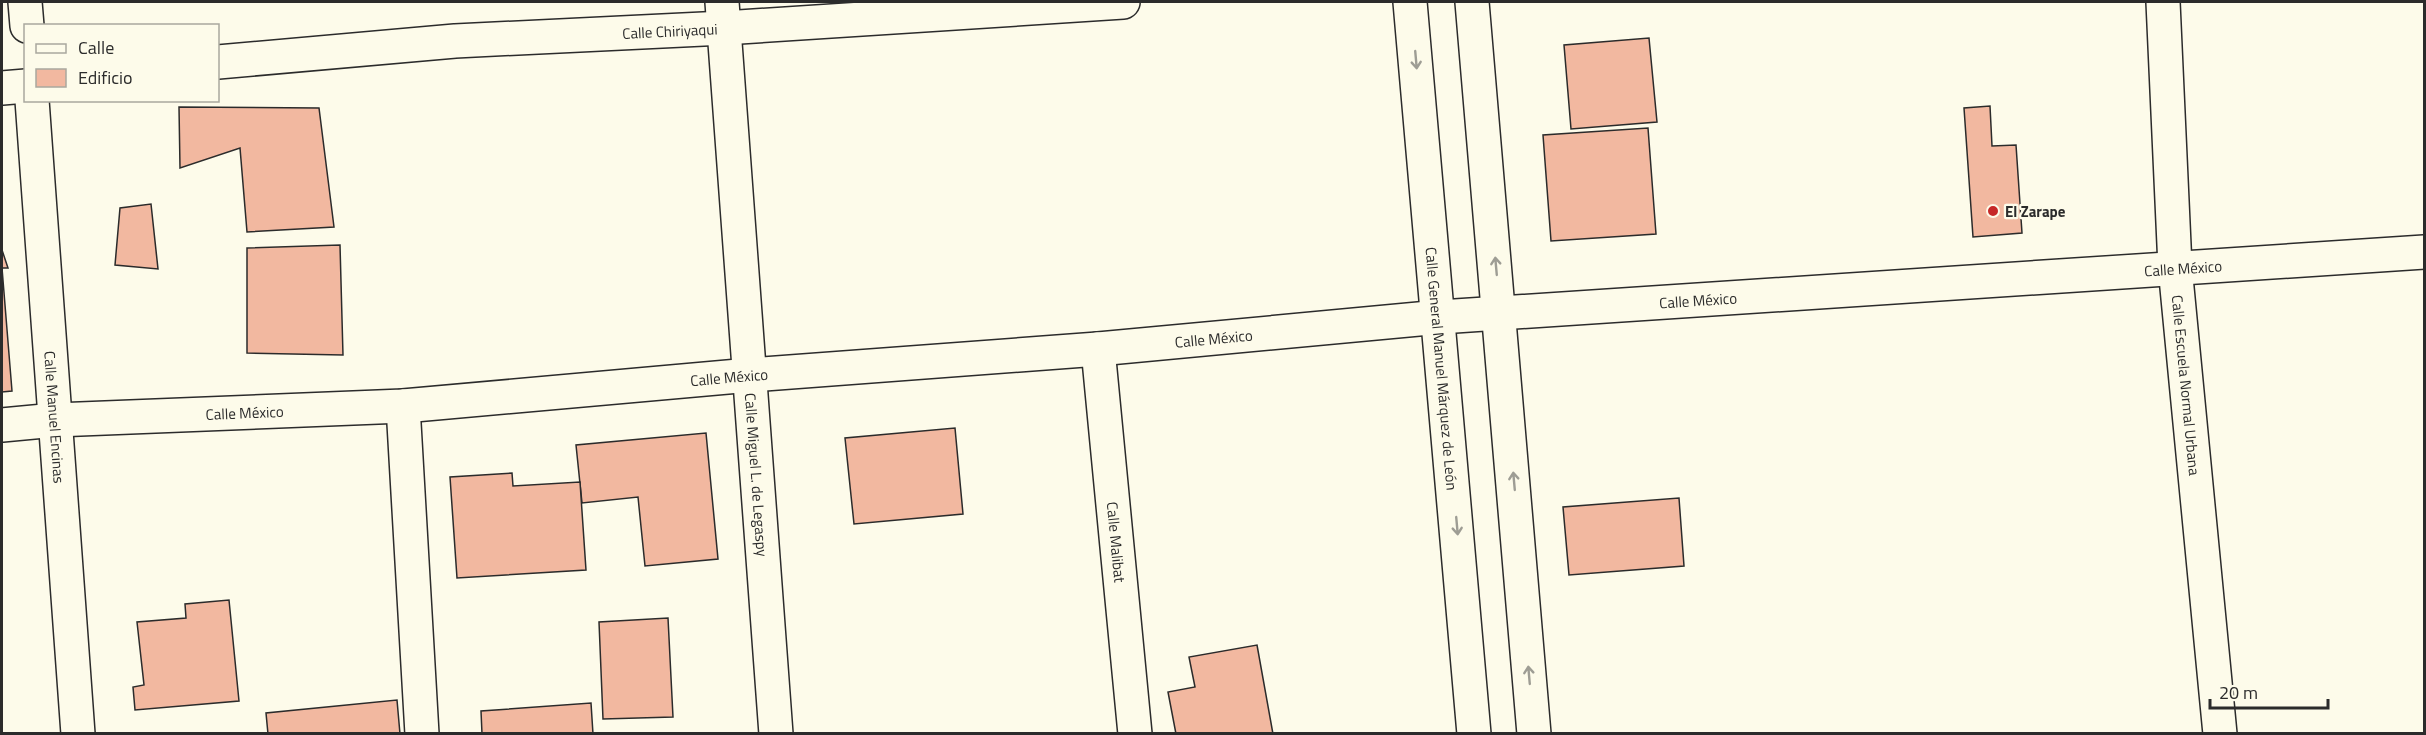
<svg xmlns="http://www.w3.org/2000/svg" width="2426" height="735" font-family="'Titillium Web',sans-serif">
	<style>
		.building { fill: #f2b8a0; stroke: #2b2b2b; stroke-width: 1.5 }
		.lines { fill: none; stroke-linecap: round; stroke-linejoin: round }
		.minor-casing { stroke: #2b2b2b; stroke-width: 36 }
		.tertiary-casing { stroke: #2b2b2b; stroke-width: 36 }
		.minor { stroke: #fdfbea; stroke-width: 33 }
		.tertiary { stroke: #fdfbea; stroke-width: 33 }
		.oneway { stroke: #9e9d94 }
		.poi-dot { fill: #c62828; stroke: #fdfbea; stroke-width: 2 }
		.labels { text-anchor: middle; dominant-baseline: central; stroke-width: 4.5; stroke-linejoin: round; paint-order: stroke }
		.street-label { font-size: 15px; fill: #2b2b2b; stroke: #fdfbea }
		.poi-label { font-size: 15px; font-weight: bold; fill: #2b2b2b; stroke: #fdfbea; text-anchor: start }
	</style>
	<rect width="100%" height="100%" fill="#fdfbea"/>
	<g class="building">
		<polygon points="1649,38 1657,122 1571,129 1564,45"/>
		<polygon points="1990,106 1992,146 2016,145 2022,233 1973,237 1964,108"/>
		<polygon points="179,107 319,108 334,227 247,232 240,148 180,168"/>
		<polygon points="1648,128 1656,234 1551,241 1543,135"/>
		<polygon points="151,204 158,269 115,265 120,208"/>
		<polygon points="340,245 343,355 247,353 247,248"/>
		<polygon points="2,250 8,268 2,268"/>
		<polygon points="2,268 12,391 2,392"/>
		<polygon points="955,428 963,514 854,524 845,438"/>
		<polygon points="706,433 718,559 645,566 638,497 582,503 576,445"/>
		<polygon points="512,473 513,486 580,482 586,570 457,578 450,477"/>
		<polygon points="1679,498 1684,566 1569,575 1563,507"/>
		<polygon points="229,600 239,701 135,710 133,687 144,685 137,622 186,618 185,604"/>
		<polygon points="668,618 673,717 603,719 599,622"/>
		<polygon points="1257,645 1273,734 1176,734 1168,692 1195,687 1189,657"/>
		<polygon points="397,700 400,734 268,734 266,713"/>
		<polygon points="591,703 593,734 482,734 481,711"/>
	</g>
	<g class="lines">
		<g class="minor-casing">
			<g id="minor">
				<polyline points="25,2 27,26"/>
				<path id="s1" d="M722,2L776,734"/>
				<path id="s2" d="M2163,2L2175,267L2220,734"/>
				<path id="s3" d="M218,62L455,41L724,28L1123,2"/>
				<polyline points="2,88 26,86"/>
				<path id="s4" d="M32,100L78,734"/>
				<path id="s5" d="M1098,349L1135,734"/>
				<polyline points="403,406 422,734"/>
				<path id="s6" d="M2,425L55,420L403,406L750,375L1098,349L1440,317L2424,252"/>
			</g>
		</g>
		<g class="tertiary-casing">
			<g id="tertiary">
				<path id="s7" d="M1410,2L1474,734"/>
				<polyline points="1472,2 1534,734"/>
			</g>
		</g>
		<use href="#minor" class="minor"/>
		<use href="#tertiary" class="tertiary"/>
	</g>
	<defs><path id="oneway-shaft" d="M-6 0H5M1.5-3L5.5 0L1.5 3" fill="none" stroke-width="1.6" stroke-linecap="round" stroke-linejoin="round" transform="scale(1.5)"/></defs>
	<g class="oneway">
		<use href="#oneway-shaft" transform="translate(1416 60) rotate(85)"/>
		<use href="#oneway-shaft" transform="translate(1496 266) rotate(-95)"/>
		<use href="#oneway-shaft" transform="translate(1514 481) rotate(-95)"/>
		<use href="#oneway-shaft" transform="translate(1457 526) rotate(85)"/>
		<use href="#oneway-shaft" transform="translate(1529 675) rotate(-95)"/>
	</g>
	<circle class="poi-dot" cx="1993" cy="211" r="6"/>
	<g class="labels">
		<g class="street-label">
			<text stroke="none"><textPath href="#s3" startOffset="453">Calle Chiriyaqui</textPath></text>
			<text stroke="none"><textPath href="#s6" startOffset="2187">Calle México</textPath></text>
			<text stroke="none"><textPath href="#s6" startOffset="1701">Calle México</textPath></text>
			<text stroke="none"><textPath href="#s6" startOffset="1215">Calle México</textPath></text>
			<text stroke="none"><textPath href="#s7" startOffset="368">Calle General Manuel Márquez de León</textPath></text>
			<text stroke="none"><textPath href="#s6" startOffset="729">Calle México</textPath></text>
			<text stroke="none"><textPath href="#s2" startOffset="384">Calle Escuela Normal Urbana</textPath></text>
			<text stroke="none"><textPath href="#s6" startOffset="243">Calle México</textPath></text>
			<text stroke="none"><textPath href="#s4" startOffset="318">Calle Manuel Encinas</textPath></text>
			<text stroke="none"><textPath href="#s1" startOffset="474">Calle Miguel L. de Legaspy</textPath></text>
			<text stroke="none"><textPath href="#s5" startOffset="194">Calle Malibat</textPath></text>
		</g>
		<g class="poi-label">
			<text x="2005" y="211">El Zarape</text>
		</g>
	</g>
	<rect width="2426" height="735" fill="none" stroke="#2b2b2b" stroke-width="6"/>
	<rect x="24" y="24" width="195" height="78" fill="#fdfbea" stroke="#a9a89e" stroke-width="1.5"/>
	<rect x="36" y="44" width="30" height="9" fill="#fdfbea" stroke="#a9a89e" stroke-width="1.5"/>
	<text x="78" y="54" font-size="18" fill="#2b2b2b">Calle</text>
	<rect x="36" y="69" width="30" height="18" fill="#f2b8a0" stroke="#a9a89e" stroke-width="1.5"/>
	<text x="78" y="84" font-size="18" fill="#2b2b2b">Edificio</text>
	<path d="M2210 699v9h118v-9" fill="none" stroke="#2b2b2b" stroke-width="3"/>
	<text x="2219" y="699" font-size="18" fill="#2b2b2b" stroke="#fdfbea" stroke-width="4.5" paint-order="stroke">20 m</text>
</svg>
